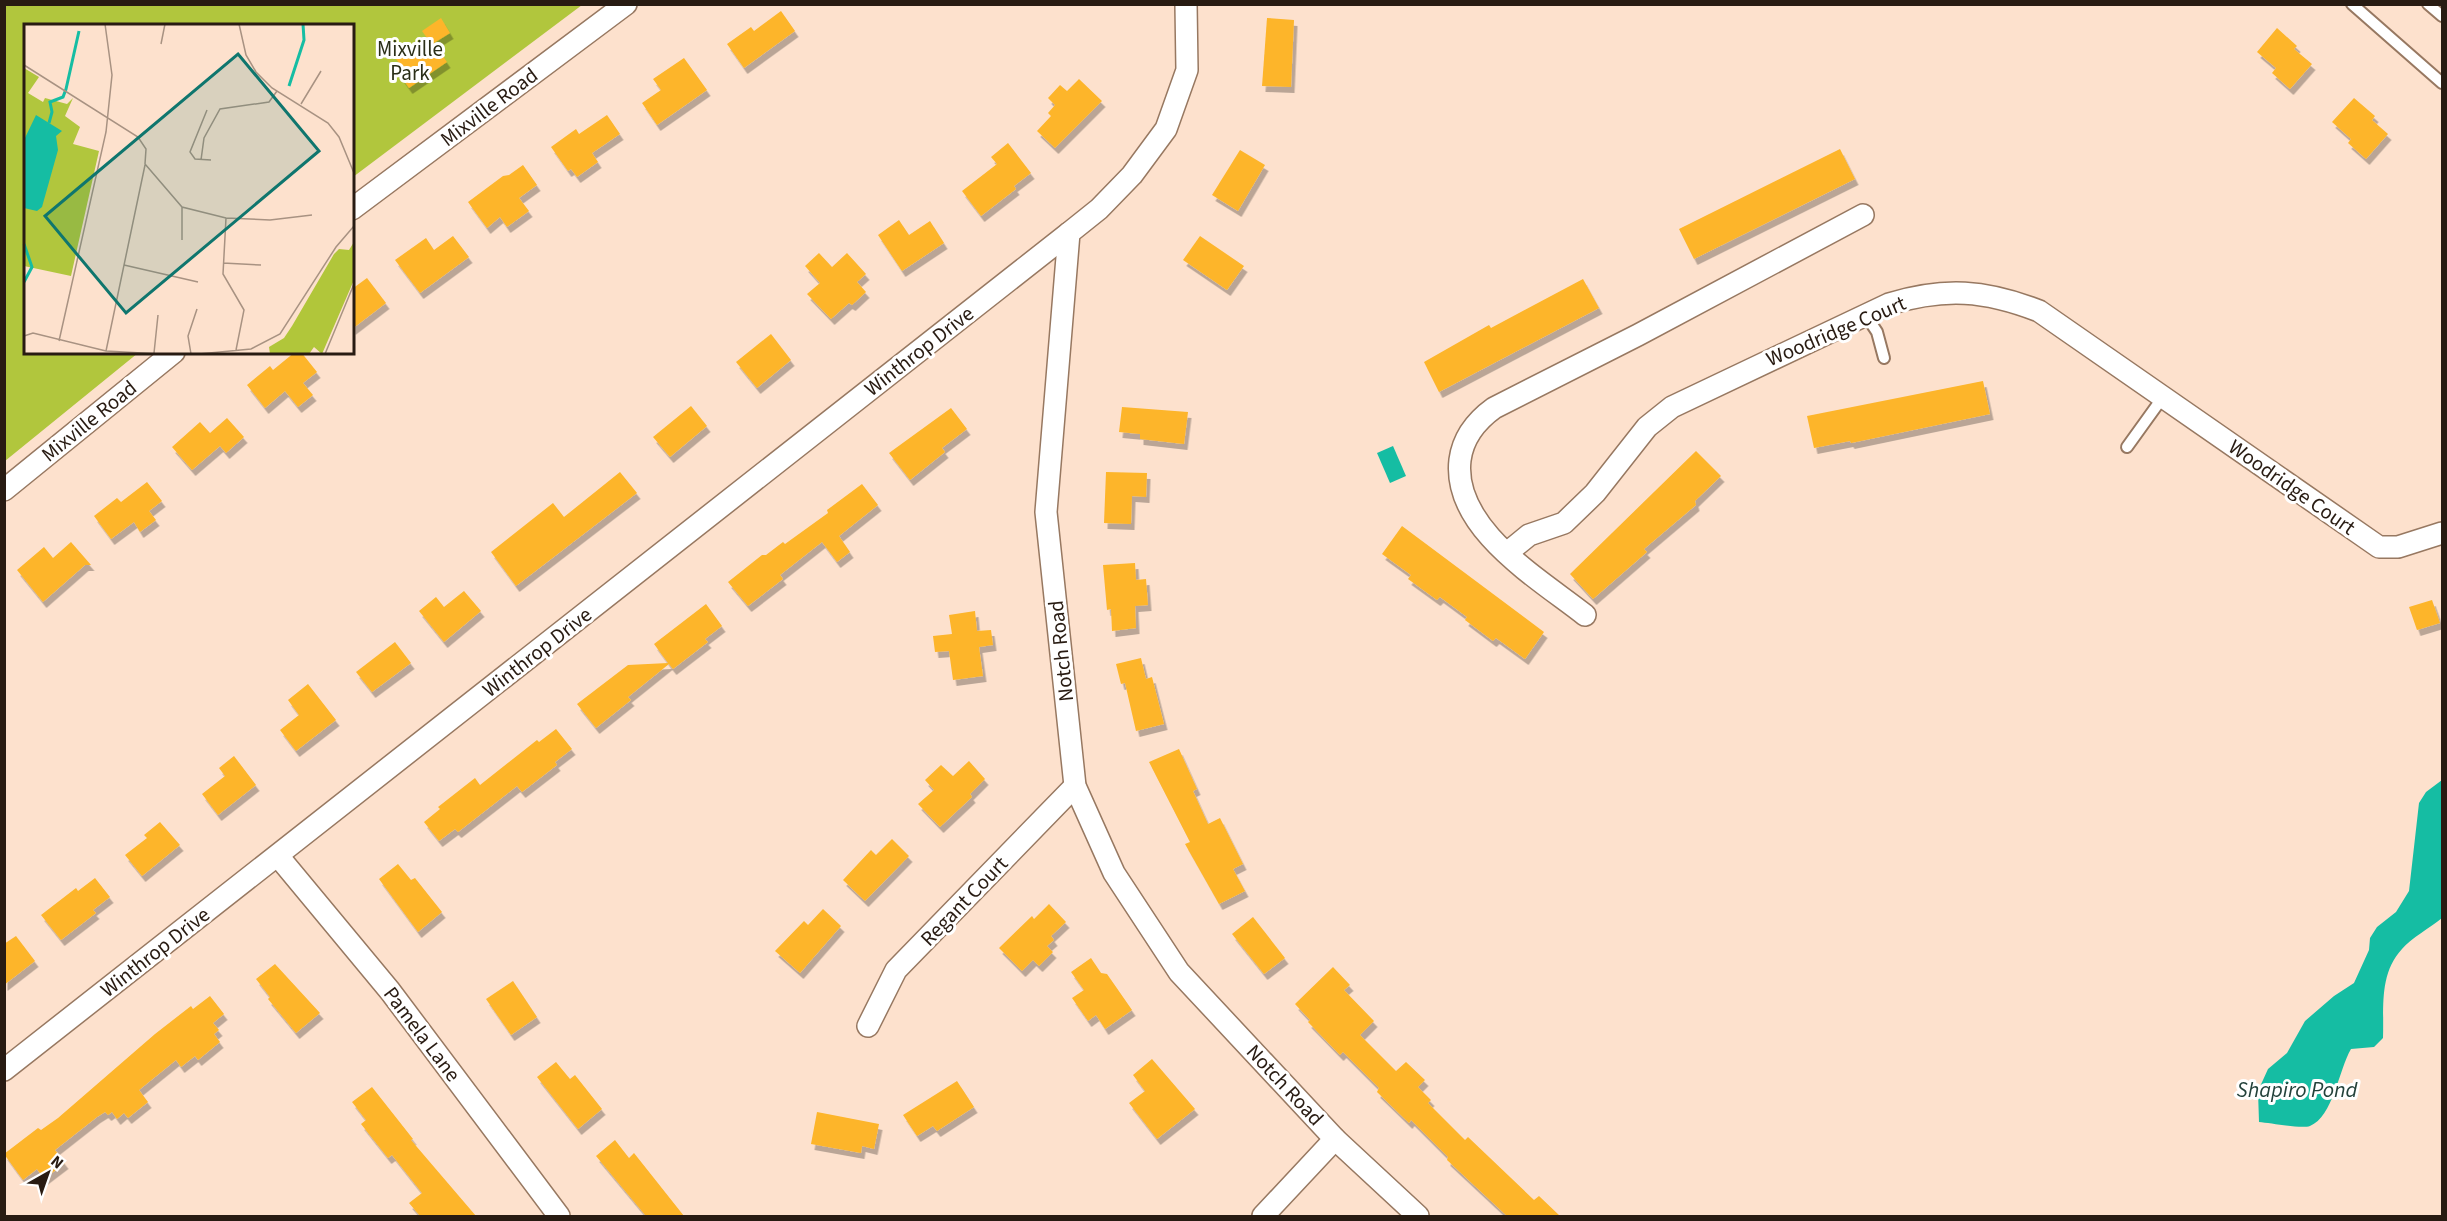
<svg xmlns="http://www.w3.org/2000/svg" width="2447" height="1221" font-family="'Source Sans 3',sans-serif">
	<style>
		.green { fill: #b1c63d }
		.water { fill: #15bda3 }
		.building { fill: #fdb52a; filter: url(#shadow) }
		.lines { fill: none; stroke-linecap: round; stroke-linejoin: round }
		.service-casing { stroke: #977861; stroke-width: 14 }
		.minor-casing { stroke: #977861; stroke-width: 24 }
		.service { stroke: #fff; stroke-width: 10 }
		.minor { stroke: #fff; stroke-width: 21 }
		.labels { text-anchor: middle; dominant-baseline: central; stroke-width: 6; stroke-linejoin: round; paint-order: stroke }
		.park-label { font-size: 21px; fill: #2a2e18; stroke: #fff }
		.street-label { font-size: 21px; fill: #281b12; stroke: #fff }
		.water-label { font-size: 22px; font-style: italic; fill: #24423b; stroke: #fff }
		.inset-river { fill: none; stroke: #15bda3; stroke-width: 3 }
		.inset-road { fill: none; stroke: #a89282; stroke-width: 1.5 }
		.view { fill: #0f766e; fill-opacity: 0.15; stroke: #0f766e; stroke-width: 3 }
		.inset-edge { fill: none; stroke: #281b12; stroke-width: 3 }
	</style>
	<defs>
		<filter id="shadow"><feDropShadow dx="3.5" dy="6" stdDeviation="0" flood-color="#0004"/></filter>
	</defs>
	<rect width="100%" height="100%" fill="#fde1cd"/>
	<polygon class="green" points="5,5 582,5 353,177 352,26 26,26 26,352 138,353 5,461"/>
	<g class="water">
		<polygon points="1393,446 1406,476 1390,483 1377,453"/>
		<path d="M2442,780V918C2430,928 2411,938 2402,949C2379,974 2384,1007 2383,1038L2374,1047L2351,1049C2339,1069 2333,1117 2310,1126C2301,1129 2271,1123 2259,1122L2258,1091L2268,1069L2287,1053L2305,1021L2334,996L2354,983L2369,950L2370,938L2377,927L2396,912L2409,891L2419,803L2426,792Z"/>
	</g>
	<g class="building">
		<polygon points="781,11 795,31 744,68 727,44 751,27 754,31"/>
		<polygon points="441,18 450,33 434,43 447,62 409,88 394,67 400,64 396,59 427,38 422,31"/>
		<polygon points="1267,18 1294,20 1291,87 1262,86"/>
		<polygon points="2277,28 2297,46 2294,49 2312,64 2290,89 2272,73 2276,68 2257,52"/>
		<polygon points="684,58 707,90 657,125 642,103 661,90 653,79"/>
		<polygon points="1079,79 1102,101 1055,148 1037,131 1051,116 1048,113 1055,105 1048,98 1060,85 1067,91"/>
		<polygon points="2354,98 2375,116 2372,120 2388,134 2366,159 2348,143 2351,139 2332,122"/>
		<polygon points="607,115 620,134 592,153 598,162 577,177 571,169 568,171 551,147 576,129 579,134"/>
		<polygon points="1008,143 1031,173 1014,186 1016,189 981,216 962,191 997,164 991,157"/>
		<polygon points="1840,149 1855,179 1694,259 1679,229"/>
		<polygon points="1240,150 1265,165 1238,211 1212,195"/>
		<polygon points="523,165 537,185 519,198 529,211 507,227 500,217 487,228 468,202 503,176 509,175"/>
		<polygon points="899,220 909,235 930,221 944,243 902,271 878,235"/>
		<polygon points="453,236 469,257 420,293 395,260 426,238 434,250"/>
		<polygon points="1200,236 1244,266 1227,290 1183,260"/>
		<polygon points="819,253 832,267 847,253 866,274 857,282 866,292 852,305 849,303 831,319 807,294 820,283 805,266"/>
		<polygon points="367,278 386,303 352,329 352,289"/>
		<polygon points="1583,279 1599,308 1439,392 1424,362 1489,325 1491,328"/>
		<polygon points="771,334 791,360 757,388 736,362"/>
		<polygon points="295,352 301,352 317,372 303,383 313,395 298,407 285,391 265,408 247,385 270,366 273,370"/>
		<polygon points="1983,381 1990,414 1851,443 1850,441 1814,448 1807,416"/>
		<polygon points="691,406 707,426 670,457 653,437"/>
		<polygon points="1122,407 1188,412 1184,444 1140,439 1140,434 1119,432"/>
		<polygon points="951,408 967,429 942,448 945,452 910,480 889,453"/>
		<polygon points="227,418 244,437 226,453 220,446 192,470 172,447 200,422 210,433"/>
		<polygon points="1696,451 1721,476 1695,501 1696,505 1644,549 1647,552 1593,599 1570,574"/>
		<polygon points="620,472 637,493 516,586 491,552 553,503 564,517"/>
		<polygon points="1106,472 1147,473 1146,497 1132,496 1131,524 1104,523"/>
		<polygon points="147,482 162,501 149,511 156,520 140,532 134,522 111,539 94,516 117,498 121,502"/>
		<polygon points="862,484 878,505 839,536 850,552 837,562 822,542 780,575 783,579 748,606 728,582 762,555 766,555 783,542 785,544 828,513 827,510"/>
		<polygon points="1402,526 1544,632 1525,659 1496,638 1493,641 1465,620 1467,617 1440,597 1437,600 1408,579 1411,575 1382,554"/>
		<polygon points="71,542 91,565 85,565 43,602 17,570 44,547 53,558"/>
		<polygon points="1135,563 1136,580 1146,579 1148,605 1135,606 1136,628 1112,631 1111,609 1107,610 1103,565"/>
		<polygon points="464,591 481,611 444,642 419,611 436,597 444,607"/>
		<polygon points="2432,600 2440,623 2417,630 2409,607"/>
		<polygon points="706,604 722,626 705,639 708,642 673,669 669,664 628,697 631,700 596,728 577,704 628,665 668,663 654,644"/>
		<polygon points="975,611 977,631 991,630 993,645 979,647 983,676 953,680 949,651 935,652 933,636 952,634 949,615"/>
		<polygon points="395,642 411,663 372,692 356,672"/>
		<polygon points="1141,658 1146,679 1152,677 1164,724 1136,731 1125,683 1121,684 1116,664"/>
		<polygon points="308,684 336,720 296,751 280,730 299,715 288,700"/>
		<polygon points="556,729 572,749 555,762 557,765 522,792 517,786 458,832 455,829 439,841 424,822 440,809 438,807 475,778 480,785 537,740 539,742"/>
		<polygon points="1179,749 1197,789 1193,791 1208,824 1220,818 1243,864 1233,869 1245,891 1219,904 1185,844 1190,842 1149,762"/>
		<polygon points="234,756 256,785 218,815 202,794 225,776 219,768"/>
		<polygon points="969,761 985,779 970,794 972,797 940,827 918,804 934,790 925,780 941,765 953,776"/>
		<polygon points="160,822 180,845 142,876 125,855 147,838 144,835"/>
		<polygon points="892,839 909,856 865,901 843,880 871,850 876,855"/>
		<polygon points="398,864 411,880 415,878 442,912 418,932 379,879"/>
		<polygon points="95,878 110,897 93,910 96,913 61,940 41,915 76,888 78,891"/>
		<polygon points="1049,904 1066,922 1051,936 1054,940 1047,946 1053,952 1039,966 1033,960 1022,971 999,948 1032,916 1034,919"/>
		<polygon points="823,909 841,926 800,973 775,951 804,921 808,925"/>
		<polygon points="1253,917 1285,958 1264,974 1232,934"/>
		<polygon points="16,936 35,961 4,985 4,944"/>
		<polygon points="1091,958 1101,973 1107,974 1132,1010 1105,1029 1096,1015 1088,1021 1072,998 1084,990 1071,972"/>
		<polygon points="275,964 320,1013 296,1033 268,999 270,997 256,979"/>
		<polygon points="1333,967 1350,985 1344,990 1374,1021 1360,1035 1396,1071 1406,1062 1425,1080 1418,1087 1431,1100 1428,1103 1465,1140 1468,1137 1534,1200 1539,1196 1560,1216 1507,1216 1447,1160 1448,1157 1411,1120 1409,1123 1377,1092 1379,1088 1343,1052 1340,1055 1308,1022 1310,1020 1295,1004"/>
		<polygon points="513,981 537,1017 511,1035 486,999"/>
		<polygon points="210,996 224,1014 213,1023 219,1030 214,1034 220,1042 198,1060 195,1056 181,1067 176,1060 139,1090 148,1102 128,1118 124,1113 117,1119 112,1112 108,1115 105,1112 97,1117 55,1150 65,1163 44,1179 37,1169 23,1180 4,1154 38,1128 41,1130 58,1118 155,1034 191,1006 193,1009"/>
		<polygon points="1152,1059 1195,1109 1157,1139 1129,1103 1145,1091 1133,1075"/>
		<polygon points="556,1062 570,1079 575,1075 602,1109 578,1129 537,1077"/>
		<polygon points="957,1081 974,1107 937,1131 933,1126 917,1136 903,1115"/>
		<polygon points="372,1087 413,1139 411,1140 476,1216 420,1216 409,1203 422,1193 392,1155 388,1158 361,1124 366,1120 352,1102"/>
		<polygon points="817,1112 879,1124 874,1149 862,1146 861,1153 811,1144"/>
		<polygon points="615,1140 629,1158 634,1153 684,1216 646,1216 596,1156"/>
	</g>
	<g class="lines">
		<g class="service-casing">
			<g id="service">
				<polyline points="2352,4 2442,83"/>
				<polyline points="2428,4 2442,16"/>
				<polyline points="1865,314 1877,332 1884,358"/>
				<polyline points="2127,447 2163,397"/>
			</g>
		</g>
		<g class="minor-casing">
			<g id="minor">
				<polyline points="1186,4 1187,70 1166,129 1132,175 1099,209 1069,233 1046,512 1075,786 1114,873 1179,972 1335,1139 1418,1216"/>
				<polyline points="352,209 626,4"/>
				<polyline points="4,490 174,352"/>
				<path d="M1507,553L1529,535L1564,523L1595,493L1647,427L1672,407L1889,304C1945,287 1985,290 2039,311L2379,547H2398L2442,533"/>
				<path d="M1585,615C1538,578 1452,528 1460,460C1463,437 1476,421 1494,408L1638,335L1863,215"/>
				<polyline points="278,856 390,991 559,1216"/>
				<polyline points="868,1026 896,970 1075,786"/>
				<polyline points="4,1070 1069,233"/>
				<polyline points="1263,1216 1335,1139"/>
			</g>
		</g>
		<use href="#service" class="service"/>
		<use href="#minor" class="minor"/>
	</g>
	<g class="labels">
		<g class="park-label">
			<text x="410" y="49">Mixville<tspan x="410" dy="24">Park</tspan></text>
		</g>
		<g class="street-label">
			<text transform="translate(489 107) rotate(-37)">Mixville Road</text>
			<text transform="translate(1836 331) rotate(-23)">Woodridge Court</text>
			<text transform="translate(919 351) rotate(-38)">Winthrop Drive</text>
			<text transform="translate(89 421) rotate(-39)">Mixville Road</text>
			<text transform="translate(2292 487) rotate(35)">Woodridge Court</text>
			<text transform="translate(1061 651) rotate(-96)">Notch Road</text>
			<text transform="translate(537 652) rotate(-38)">Winthrop Drive</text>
			<text transform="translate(964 901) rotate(-46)">Regant Court</text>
			<text transform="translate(155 952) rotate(-38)">Winthrop Drive</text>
			<text transform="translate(422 1034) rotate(53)">Pamela Lane</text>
			<text transform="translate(1285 1085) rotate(47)">Notch Road</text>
		</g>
		<g class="water-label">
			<text x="2297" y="1090">Shapiro Pond</text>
		</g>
	</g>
	<g transform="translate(24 24)">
		<rect width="330" height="330" fill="#fde1cd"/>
		<path d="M0,44L15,53L4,69L19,78L21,74L43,80L49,74L41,92L56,103L49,120L75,127L47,252L0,242Z" fill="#b1c63d"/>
		<path d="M330,218V256L298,330L290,323L285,330H246L245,323L260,314L268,302L310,230L315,225L325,226Z" fill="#b1c63a"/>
		<path d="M12,91L38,107L32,112L34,126L18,183L13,187L0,184V116Z" fill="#15bda3"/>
		<path class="inset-river" d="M265,62L280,16L279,0M25,99L28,88L26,78L39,73L42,65L55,7M0,220L8,243L0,258"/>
		<path class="inset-road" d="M215,0L222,31L232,48L248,64L304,99L315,113L330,149M137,20L141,0M0,41L114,113L122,125L121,140L158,183L202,194L246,196L288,191M277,80L297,47M183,86L166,128L171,135L187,136M177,136L180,114L196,85L245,78L253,67M202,194L199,250L220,286L212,326M158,216V183M199,239L237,241M100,241L174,258M0,312L9,309L82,327L136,330M35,317L82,108L88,51L81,0M82,327L121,141M130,329L134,291M167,330L164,312L173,285M175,330L227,325L256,310L312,223L330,202M301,330L330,260"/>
		<path class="view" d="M214,30L295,127L102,289L21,192Z"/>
		<rect width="330" height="330" class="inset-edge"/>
	</g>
	<rect width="2447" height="1221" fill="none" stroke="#281b12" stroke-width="12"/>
	<g transform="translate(48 1173) rotate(40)" stroke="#ffffff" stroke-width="4.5" paint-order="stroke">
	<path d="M0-4.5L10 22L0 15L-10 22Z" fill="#281b12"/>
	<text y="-9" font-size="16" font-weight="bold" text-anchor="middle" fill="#281b12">N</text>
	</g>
</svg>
